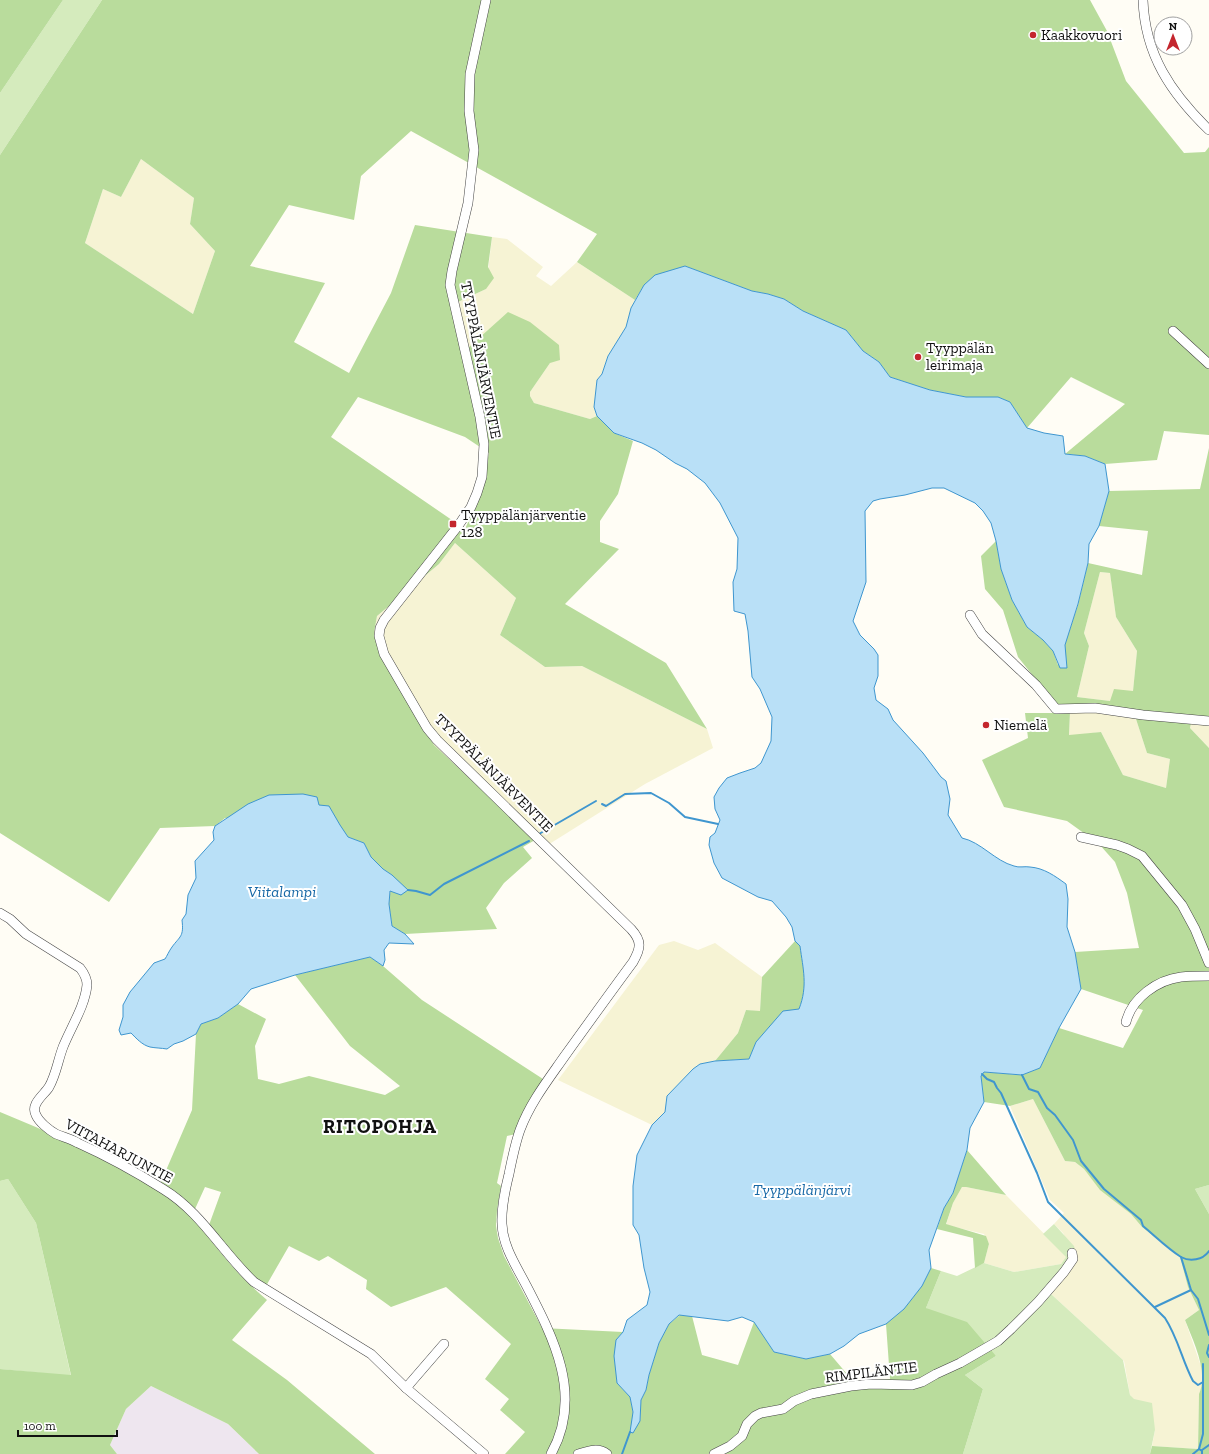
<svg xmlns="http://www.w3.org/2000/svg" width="1209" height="1454" font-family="'Zilla Slab',serif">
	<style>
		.industrial { fill: #eee6ef }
		.farmland { fill: #f6f3d4 }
		.green { fill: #d5ebbd }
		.forest { fill: #b9dc9c; fill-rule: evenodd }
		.water { fill: #b9e0f7; stroke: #3f96cf }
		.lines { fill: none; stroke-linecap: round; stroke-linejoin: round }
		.stream { stroke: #3f96cf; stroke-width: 2 }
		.minor-casing { stroke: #444; stroke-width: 10 }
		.minor { stroke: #fff; stroke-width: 9 }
		.poi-dot { fill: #c4262e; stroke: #fff; stroke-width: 1.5 }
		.labels { text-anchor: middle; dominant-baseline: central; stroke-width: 4; stroke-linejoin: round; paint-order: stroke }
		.poi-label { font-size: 15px; fill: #111; stroke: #fff; text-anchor: start }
		.street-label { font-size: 15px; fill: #111; stroke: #fff }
		.water-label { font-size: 16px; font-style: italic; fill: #1768a6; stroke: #fff }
		.district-label { font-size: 19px; font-weight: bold; letter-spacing: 1px; fill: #111; stroke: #fff }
	</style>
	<rect width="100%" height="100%" fill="#fffdf5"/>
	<polygon class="industrial" points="151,1386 228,1424 259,1454 117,1454 110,1445 126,1409"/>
	<g class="farmland">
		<polygon points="141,159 194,198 190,224 215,251 193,314 85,243 103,189 121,197"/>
		<polygon points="492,237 507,239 543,267 536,276 551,286 577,262 635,300 626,327 608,356 602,374 597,380 594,407 597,416 590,419 534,403 530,396 530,392 550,363 467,349 458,302 486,289"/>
		<polygon points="455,543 516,598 500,635 545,667 582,666 707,729 713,748 645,784 543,848 434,745 380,656 374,633 377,616 439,564"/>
		<polygon points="1100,572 1110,573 1116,617 1137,651 1133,691 1110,701 1077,697 1089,646 1084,633"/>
		<polygon points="1070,711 1103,712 1136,719 1147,753 1170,759 1166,788 1123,775 1101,732 1069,736"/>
		<polygon points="1192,718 1209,720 1209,748 1190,728"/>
		<polygon points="674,941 698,950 715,943 762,977 760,1012 746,1010 738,1033 715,1061 700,1064 667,1096 665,1112 652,1125 558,1080 659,945"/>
		<polygon points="1033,1099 1065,1161 1075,1162 1084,1169 1101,1190 1131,1214 1142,1227 1180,1257 1188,1287 1199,1310 1185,1320 1202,1369 1202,1388 1199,1394 1198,1449 1152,1446 1155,1430 1130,1395 1124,1361 1051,1294 1076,1260 1063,1233 1054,1224 1064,1213 1050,1200 1010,1106"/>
		<polygon points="962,1187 966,1187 1006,1195 1067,1257 1061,1264 1014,1272 984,1263 989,1244 984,1234 946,1225 953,1203"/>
	</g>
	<g class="green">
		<polygon points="63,0 102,0 0,155 0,93"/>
		<polygon points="8,1179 36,1223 71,1376 0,1369 0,1181"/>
		<polygon points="1209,1185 1209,1214 1195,1189"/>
		<polygon points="1054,1224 1074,1246 1077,1257 1051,1294 1123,1360 1130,1395 1134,1399 1152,1403 1155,1430 1150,1454 963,1454 983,1389 965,1375 996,1356 926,1308 941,1271 957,1276 984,1263 1014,1272 1061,1264 1066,1257 1043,1234"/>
	</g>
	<g class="forest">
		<polygon points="0,0 63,0 0,93"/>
		<path d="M102,0H1090L1107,31L1126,81L1184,153L1205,152L1209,147V435L1164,431L1157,460L1105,464L1085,456L1065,454L1125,404L1071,377L1027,428L1010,402L998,397H966L930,390L890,377L879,362L863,351L846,330L803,311L784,299L768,294L752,291L685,266L644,285L635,300L577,262L597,234L411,131L361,176L354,220L289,205L250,266L325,283L294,342L349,373L391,293L415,225L492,237L488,267L494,278L486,289L458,302L468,348L508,312L530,322L559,345L560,360L550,363L530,392V396L534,403L590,419L597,416L614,433L633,441L618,494L600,521V542L619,549L565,604L666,663L707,729L582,666L545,667L500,635L516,598L455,543L439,564L377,616L374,633L380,656L434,745L535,840L523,847L532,858L504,883L486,908L497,929L405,934L392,926L389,904L392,875L383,869L371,857L364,843L348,837L340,826L225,818L215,826L160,828L109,902L0,833V155ZM141,159L194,198L190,224L215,251L193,314L85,243L103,189L121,197ZM358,397L465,437L489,453L481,493L465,529L331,437Z"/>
		<path d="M1209,448V720L1192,718L1190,728L1209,748V1185L1195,1189L1209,1214V1454H1150L1152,1446L1198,1449L1199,1394C1209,1372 1193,1341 1185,1320L1199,1310L1188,1287L1180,1257L1142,1227L1131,1214L1100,1190L1084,1169L1075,1162L1065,1161L1033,1099L1010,1106L984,1102L981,1076L984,1072L1022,1075L1040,1068L1059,1028L1123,1048L1143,1010L1081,989L1075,952L1139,948L1127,893L1115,862L1099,844L1067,821L1004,807L982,760L1028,738L1025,713H1057L1058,707L1018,657L1003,610L985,589L981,556L996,541L1001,569L1012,600L1027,627L1043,640L1053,651L1058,665L1078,605L1088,563L1142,575L1148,531L1099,526L1109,491L1200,489ZM1100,572L1110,573L1116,617L1137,651L1133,691L1114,689L1110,701L1077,697L1089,646L1084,633ZM1070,712H1103L1136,719L1147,753L1170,759L1166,788L1123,775L1101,732L1069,735Z"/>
		<polygon points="795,941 800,946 805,979 804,995 799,1009 756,1042 749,1059 715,1061 738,1033 746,1010 760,1011 762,977"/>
		<path d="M370,957L383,966L422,1000L543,1079L516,1134L507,1136L497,1183L501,1186L497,1210L496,1226L498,1238L504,1256L542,1328L623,1332L616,1340L617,1383L630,1397L633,1412L640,1421L641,1400L646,1390L649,1375L659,1343L669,1324L680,1315L692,1316L702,1355L738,1365L754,1322L774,1352L806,1359L830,1354L853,1381L890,1379L886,1324C907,1306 919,1293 931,1268L941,1271L926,1308L967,1322L996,1356L965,1375L983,1389L963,1454H505L525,1432L500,1410L509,1399L485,1379L511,1344L446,1287L391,1307L366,1289L367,1280L328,1256L319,1261L289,1246L266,1286L256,1280L209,1225L221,1192L205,1187L195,1209L182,1197L161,1182L192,1110L196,1034L201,1024L218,1018L238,1004L266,1019L255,1046L258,1079L279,1084L309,1076L385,1095L400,1086L350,1046L295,975Z"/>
		<path d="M0,1112C48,1132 95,1152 140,1179C153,1188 168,1196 180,1206C198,1222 211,1241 226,1259C238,1274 252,1287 267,1300L232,1340L287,1380L375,1454H259L228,1424L151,1386L126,1409L110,1445L117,1454H0V1369L71,1375L36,1223L8,1179L0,1181Z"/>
		<polygon points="967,1150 1006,1195 966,1187 962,1187 953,1203 946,1224 986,1236 989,1244 984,1263 975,1268 973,1238 937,1229 944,1208 953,1193"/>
	</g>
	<g class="water">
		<path d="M685,266L752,291L768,294L784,299L803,311L846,330L863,351L879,362L890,377L930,390L966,397H998L1010,402L1027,428L1044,433L1063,436L1065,454L1085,456L1105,464L1109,491L1099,526L1089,544L1088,563L1078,604L1065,645L1067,668H1060L1053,651L1043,640L1027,627L1012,600L1001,569L996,541L991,523L983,511L975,503L944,488H932L905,495L880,499L873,501L865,511L866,582L853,621L860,635L874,649L878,655V676L874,688L876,700L888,709L893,720L923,753L941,777L946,781L950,799L948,815L962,838C981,842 995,861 1014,866C1019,868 1025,866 1030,867C1044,868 1055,876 1066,884L1068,899L1067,927L1075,952L1081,989L1059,1028L1040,1068L1022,1075L984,1072L981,1076L984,1102L970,1128L967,1150L953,1193L944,1208L929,1250L931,1268L922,1286L904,1309L886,1324L859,1334L844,1346L830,1354L806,1359L774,1352L754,1322L742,1317L728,1321L679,1315L669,1324L659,1343L649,1375L646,1390L641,1400L640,1421L633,1433L630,1432L633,1412L630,1397L617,1383L614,1356L616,1340L623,1332L627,1320L647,1305L650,1292L644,1268L639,1235L633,1225V1186L637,1155L652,1125L665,1112L667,1096L693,1069L700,1064L715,1061L749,1059L756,1042L783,1011L799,1009C808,986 803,969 800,946L795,941L792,927L786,917L772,901L758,897L722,878L714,863L709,845L710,837L715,833L720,820L715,809L714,797L719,788L727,778L740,773L755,768L761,763L771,741L772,717L760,689L752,677L748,631L745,614L734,611L733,582L737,569L738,538L720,503L705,483L687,469L675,463L656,450L642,443L614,433L597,416L594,407L597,380L602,374L608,356L626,327L631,308L644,285L655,275Z"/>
		<path d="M303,794L317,797L319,805L329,806L340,825L348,837L364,843L371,857L383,869L392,875L408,890L401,895L390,891L389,904L392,926L405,934L414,944L389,943L384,950L385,960L383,966L370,957L295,975L251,989L238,1004L218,1018L201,1024L196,1034L183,1041L174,1044L167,1049C161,1048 155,1048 150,1047C142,1045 136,1038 131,1033L121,1035L119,1030L123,1017V1005L130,992L154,963L165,959C167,956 169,951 172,947C180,936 184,937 182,920L186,914L188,895L196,878L195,861L214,840L213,832L215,826L248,804L269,795Z"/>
	</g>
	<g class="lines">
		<g class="stream">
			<polyline points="602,804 606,806 625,794 651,793 669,803 685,817 718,824"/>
			<polyline points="539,834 596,801"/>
			<polyline points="408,890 416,891 430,895 444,884 529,841"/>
			<path d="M982,1074L987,1079L994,1082L997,1088L1001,1093L1037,1173L1048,1202L1165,1318C1178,1338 1182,1360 1193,1381L1198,1385L1203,1382V1434L1199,1449L1202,1451V1454"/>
			<path d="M1022,1075L1029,1089L1038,1092L1047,1108L1055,1115L1073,1140L1081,1161L1104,1189L1141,1220L1143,1226C1155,1236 1168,1249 1181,1257C1190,1262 1203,1260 1209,1251"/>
			<polyline points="1191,1290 1198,1299 1209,1335"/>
			<polyline points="1155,1307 1191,1290 1181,1257"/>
			<polyline points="1209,1345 1207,1353 1209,1357"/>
			<polyline points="1203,1382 1203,1364"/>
			<polyline points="1202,1450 1209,1445"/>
			<polyline points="622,1454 630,1432"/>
			<polyline points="1193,1454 1199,1449"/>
		</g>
		<g class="minor-casing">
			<g id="minor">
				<path d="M486,0L470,74L469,111L474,150L468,203L452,271L450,285L480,417L484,444L482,477L477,493L471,507L458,526L384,620L380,628L379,636L384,654L427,728L437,740L631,929C642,941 641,948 633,962C610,993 587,1025 564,1057C548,1080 530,1103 520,1130C515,1144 512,1159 509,1174C505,1190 501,1207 502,1224C503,1246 515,1264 525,1283C553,1337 584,1395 551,1454"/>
				<path d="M1143,0C1145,55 1171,93 1209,130"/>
				<polyline points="1173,331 1209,364"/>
				<polyline points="970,615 982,634 1036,685 1056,709 1095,708 1143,715 1209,721"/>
				<polyline points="1081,837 1117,845 1128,849 1142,856 1182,905 1195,929 1209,963"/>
				<path d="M0,913L10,919L26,934L80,968C84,973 87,978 87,985C85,1006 71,1027 63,1047C58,1060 56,1075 49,1087C44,1095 30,1104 36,1115C39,1122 49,1130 56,1134C63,1137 71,1139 78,1143C107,1156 136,1172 163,1189C201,1212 222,1252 254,1282L371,1354L406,1388L484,1454"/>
				<path d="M1126,1022C1132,998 1157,980 1181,977C1190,976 1200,976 1209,976"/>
				<polyline points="406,1388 444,1344"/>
				<path d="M578,1454C588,1451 598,1447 607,1454"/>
				<polyline points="714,1454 730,1446 742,1436 747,1424 755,1416 761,1413 783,1409 794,1401 811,1394 851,1386 871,1384 912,1385 922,1382 936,1374 960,1363 998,1341 1011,1329 1038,1302 1064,1272 1073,1259 1072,1253"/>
			</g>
		</g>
		<use href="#minor" class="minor"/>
	</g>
	<g class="poi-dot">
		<circle cx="1033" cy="35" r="4"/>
		<circle cx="918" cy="357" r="4"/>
		<rect x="449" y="520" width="8" height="8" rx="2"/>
		<circle cx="986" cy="725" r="4"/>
	</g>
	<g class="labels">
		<g class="poi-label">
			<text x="1041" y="35">Kaakkovuori</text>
			<text x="926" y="348">Tyyppälän<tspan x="926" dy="17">leirimaja</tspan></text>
			<text x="461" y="515">Tyyppälänjärventie<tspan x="461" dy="17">128</tspan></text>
			<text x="994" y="725">Niemelä</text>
		</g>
		<g class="street-label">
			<text transform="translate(481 360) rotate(79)">TYYPPÄLÄNJÄRVENTIE</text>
			<text transform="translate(494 773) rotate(45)">TYYPPÄLÄNJÄRVENTIE</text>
			<text transform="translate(119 1151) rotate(28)">VIITAHARJUNTIE</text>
			<text transform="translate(871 1372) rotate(-7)">RIMPILÄNTIE</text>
		</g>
		<g class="water-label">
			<text x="282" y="891">Viitalampi</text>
			<text x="802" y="1189">Tyyppälänjärvi</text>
		</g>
		<g class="district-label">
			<text x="380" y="1126">RITOPOHJA</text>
		</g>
	</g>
	<g transform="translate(1173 36)"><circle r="19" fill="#ffffff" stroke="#a0a0a0"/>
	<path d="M0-3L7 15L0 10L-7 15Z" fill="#c4262e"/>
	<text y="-6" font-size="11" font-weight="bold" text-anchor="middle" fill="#111111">N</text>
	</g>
	<path d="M18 1430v6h99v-6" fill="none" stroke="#111111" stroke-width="2"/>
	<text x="24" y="1430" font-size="12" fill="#111111" stroke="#ffffff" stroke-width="3" paint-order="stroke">100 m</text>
</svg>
